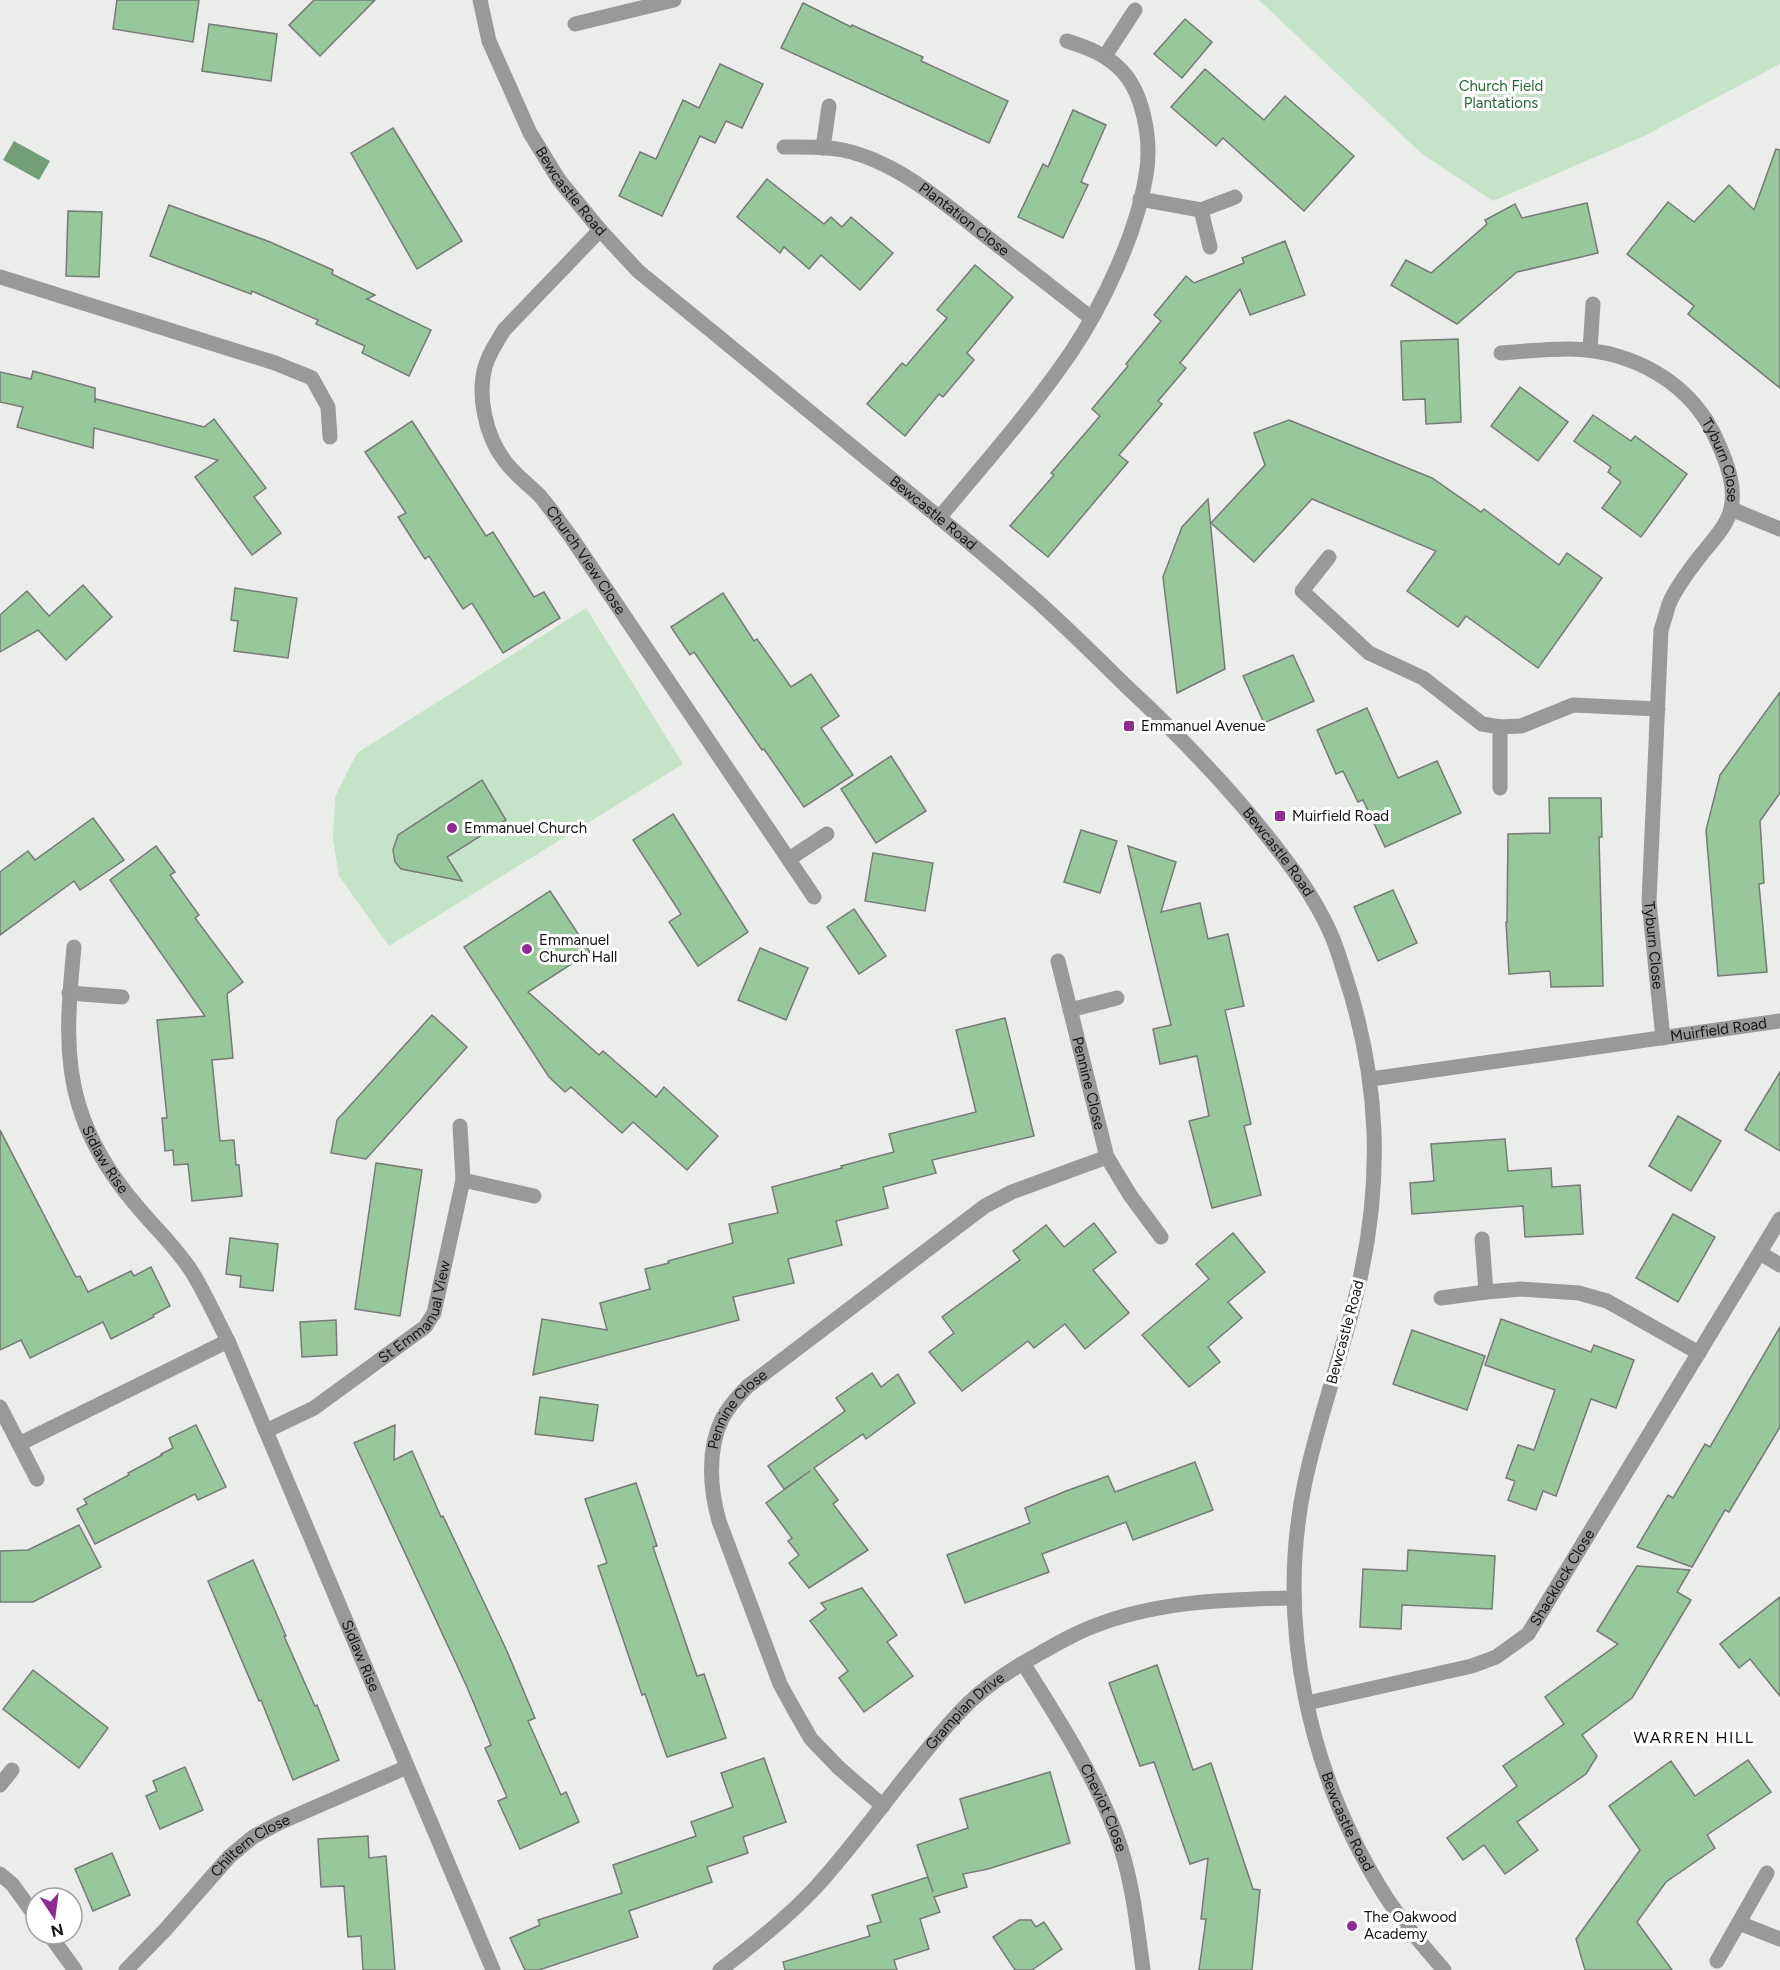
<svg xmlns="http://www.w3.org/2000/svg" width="1780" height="1970" font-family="Figtree,sans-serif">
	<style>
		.green { fill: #c5e4c7 }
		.water { fill: #729f76 }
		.building { fill: #99c79c; stroke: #777a77; stroke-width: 1.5 }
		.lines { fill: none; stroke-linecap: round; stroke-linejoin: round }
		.service { stroke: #989998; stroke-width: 15 }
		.minor { stroke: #989998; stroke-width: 15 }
		.tertiary { stroke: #989998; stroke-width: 15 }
		.poi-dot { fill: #8f2c92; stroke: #fff; stroke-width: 2 }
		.labels { text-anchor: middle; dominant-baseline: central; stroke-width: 6; stroke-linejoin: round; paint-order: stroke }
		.park-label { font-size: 15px; fill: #276831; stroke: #fff }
		.street-label { font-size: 15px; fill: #131413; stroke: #fff }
		.poi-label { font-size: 15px; fill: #131413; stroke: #fff; text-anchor: start }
		.neighbourhood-label { font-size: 16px; letter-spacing: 1.5px; fill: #131413; stroke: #fff }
	</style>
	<rect width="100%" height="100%" fill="#eaedea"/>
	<g class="green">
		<polygon points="1259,0 1780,0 1780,64 1644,136 1493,201 1422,154"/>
		<polygon points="586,608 683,764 389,946 339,876 333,840 335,797 357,753"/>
	</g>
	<polygon class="water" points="14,141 50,161 39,180 3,160"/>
	<g class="building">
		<polygon points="117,0 199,0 193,42 113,29"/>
		<polygon points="314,0 375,0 320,56 289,25"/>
		<polygon points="803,3 851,27 852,25 923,57 921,61 1008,101 989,143 781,48"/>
		<polygon points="1185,19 1212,42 1182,78 1154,54"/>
		<polygon points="209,24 277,34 271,81 202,71"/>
		<polygon points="720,64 763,84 742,128 726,121 715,143 700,136 662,216 619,196 640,152 656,159 683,100 699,108"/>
		<polygon points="1205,69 1264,120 1285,96 1354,156 1304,211 1223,138 1216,146 1171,107"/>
		<polygon points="1073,110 1106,125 1081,182 1088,185 1063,238 1018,217 1043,164 1048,167"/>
		<polygon points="393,128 462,241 417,269 351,153"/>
		<polygon points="1776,149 1780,150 1780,388 1688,314 1694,306 1627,254 1668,202 1694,222 1729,185 1754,210"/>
		<polygon points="767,179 824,224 831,217 842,227 851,217 893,253 860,290 821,255 809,269 784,247 780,253 737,217"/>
		<polygon points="1587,203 1598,253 1517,272 1457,324 1391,285 1406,260 1431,273 1487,224 1485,220 1515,204 1522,218"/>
		<polygon points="169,205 270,242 333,270 332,274 375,295 367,299 431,330 409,376 362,353 365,346 316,324 318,320 252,291 251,294 150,256"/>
		<polygon points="68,211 102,212 99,277 66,276"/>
		<polygon points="1285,241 1305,295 1250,315 1240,289 1180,363 1186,368 1158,401 1162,404 1119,455 1128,462 1048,557 1010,526 1054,475 1051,473 1100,416 1092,409 1128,366 1126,364 1161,321 1154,315 1186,276 1194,283 1244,263 1242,258"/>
		<polygon points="975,265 1013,297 967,353 974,360 943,397 939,394 905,436 867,404 902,363 906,366 947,318 937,310"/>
		<polygon points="1458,339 1461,422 1426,424 1425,399 1403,400 1401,341"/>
		<polygon points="33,371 95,388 95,403 96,399 204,427 214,419 266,488 254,497 281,533 252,555 195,477 218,460 94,428 93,448 17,427 23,407 0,402 0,372 31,379"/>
		<polygon points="1520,387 1568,422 1538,461 1491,426"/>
		<polygon points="1593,415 1631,441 1635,436 1687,474 1641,537 1602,508 1621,482 1608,472 1611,467 1574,441"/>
		<polygon points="1289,420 1432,478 1481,512 1484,509 1559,565 1567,553 1602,578 1538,668 1466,616 1458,627 1407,591 1436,551 1312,499 1254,562 1211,523 1265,465 1254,433"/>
		<polygon points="412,421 486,536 493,532 534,597 544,592 560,618 503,653 472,603 463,609 429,556 425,559 398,517 406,513 365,452"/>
		<polygon points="1208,499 1225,669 1177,693 1163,577 1182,527"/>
		<polygon points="83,585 112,617 66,660 38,630 0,652 0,615 27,591 49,616"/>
		<polygon points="235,588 297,598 288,658 234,651 238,621 231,620"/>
		<polygon points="723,593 754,641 757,639 791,687 811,674 839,716 821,728 853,775 804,807 764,749 762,750 694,652 690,655 671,627"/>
		<polygon points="1293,655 1314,701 1264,723 1243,676"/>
		<polygon points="1780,692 1780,793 1760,821 1764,883 1759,884 1767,972 1718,976 1706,830 1720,775"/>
		<polygon points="1367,708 1398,778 1437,761 1461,813 1385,847 1363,800 1358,802 1343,771 1336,774 1317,730"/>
		<polygon points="891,756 926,811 876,843 841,789"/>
		<polygon points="482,780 506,820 447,857 462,881 401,869 395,862 393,850 398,835"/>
		<polygon points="1549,798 1601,798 1602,837 1599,837 1603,986 1551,987 1550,971 1509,974 1506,922 1507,922 1508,834 1550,833"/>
		<polygon points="673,814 748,932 698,966 669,922 681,914 633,840"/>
		<polygon points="93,818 124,860 80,890 74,881 0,935 0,872 28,851 35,860"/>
		<polygon points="1081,830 1117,841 1100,893 1064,882"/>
		<polygon points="156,846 175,872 170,875 199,915 195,918 243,982 227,994 233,1058 212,1060 220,1141 234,1140 236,1165 239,1165 242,1196 192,1201 188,1164 174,1165 173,1150 165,1151 162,1118 167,1118 157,1020 205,1016 110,880"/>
		<polygon points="1128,846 1176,862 1161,912 1200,903 1208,939 1228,934 1244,1006 1225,1010 1251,1124 1244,1126 1261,1195 1212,1208 1189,1121 1209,1116 1197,1056 1160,1064 1153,1029 1171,1025"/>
		<polygon points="873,853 933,863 925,911 865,901"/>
		<polygon points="1393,890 1417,943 1378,961 1354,907"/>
		<polygon points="550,891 590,952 528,992 599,1055 603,1051 656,1097 664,1087 718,1136 687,1170 633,1122 622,1133 571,1087 565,1092 549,1077 464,947"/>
		<polygon points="854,909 886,956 859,974 827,927"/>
		<polygon points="760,948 808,968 786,1020 738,1000"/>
		<polygon points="432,1015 467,1047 366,1159 331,1153 337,1120"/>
		<polygon points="1005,1018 1034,1136 932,1160 936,1173 883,1187 888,1208 836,1221 842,1245 788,1259 794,1283 733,1297 739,1320 533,1375 542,1319 607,1330 600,1303 650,1289 645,1269 669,1263 668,1261 733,1243 729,1224 778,1213 772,1187 842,1168 841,1166 894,1152 889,1134 976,1112 956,1030"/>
		<polygon points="1780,1072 1780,1151 1745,1130"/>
		<polygon points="1678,1116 1721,1141 1691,1191 1649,1166"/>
		<polygon points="0,1130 76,1277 80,1276 88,1292 131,1271 134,1276 151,1267 170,1306 153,1315 154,1317 111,1339 103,1322 30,1358 21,1340 0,1350"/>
		<polygon points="1505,1139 1508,1171 1551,1168 1552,1187 1580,1185 1583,1234 1525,1237 1523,1206 1412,1214 1410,1183 1434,1181 1431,1144"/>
		<polygon points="376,1163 422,1170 400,1316 355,1309"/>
		<polygon points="1673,1214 1715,1237 1678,1302 1636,1278"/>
		<polygon points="1094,1223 1116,1252 1093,1270 1129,1313 1085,1349 1065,1324 1034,1348 1028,1341 962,1391 929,1352 954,1333 942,1317 1020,1260 1013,1251 1046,1225 1064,1247"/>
		<polygon points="1233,1233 1265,1272 1228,1302 1242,1318 1208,1347 1220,1362 1189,1387 1142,1335 1209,1279 1196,1264"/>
		<polygon points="230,1238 278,1244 273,1291 240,1287 241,1276 226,1274"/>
		<polygon points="1501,1319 1591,1352 1594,1345 1634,1360 1616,1408 1591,1399 1556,1496 1543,1491 1536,1510 1508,1500 1515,1481 1506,1478 1518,1445 1534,1450 1555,1390 1485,1365"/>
		<polygon points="336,1320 337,1355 302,1357 300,1322"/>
		<polygon points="1780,1327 1780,1427 1729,1512 1725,1510 1692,1567 1637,1547 1668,1495 1673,1498 1705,1444 1710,1447"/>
		<polygon points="1412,1330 1485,1356 1467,1410 1393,1384"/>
		<polygon points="872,1373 881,1387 898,1374 915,1403 866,1439 863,1434 814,1468 838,1500 833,1504 868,1550 809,1588 789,1563 799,1555 788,1541 792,1538 766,1503 810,1471 784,1489 768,1466 845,1411 836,1398"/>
		<polygon points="540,1397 598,1405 593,1441 535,1434"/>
		<polygon points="196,1425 226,1487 198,1500 195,1494 95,1544 77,1509 87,1504 84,1499 129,1475 128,1473 162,1455 161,1454 173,1448 169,1438"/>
		<polygon points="395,1425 394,1460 412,1451 441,1517 443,1516 506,1649 535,1718 528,1721 561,1795 566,1792 579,1822 520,1849 498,1801 507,1797 485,1748 491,1745 467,1687 354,1443"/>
		<polygon points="1195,1462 1213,1510 1133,1540 1126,1522 1042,1554 1049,1572 965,1603 947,1555 1030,1523 1025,1508 1066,1491 1108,1476 1115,1492"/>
		<polygon points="636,1483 657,1546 653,1547 697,1676 704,1674 726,1738 667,1757 645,1694 642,1695 598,1566 607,1563 585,1499"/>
		<polygon points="79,1525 101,1567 33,1602 0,1602 0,1551 28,1550"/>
		<polygon points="1408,1550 1495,1556 1492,1609 1402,1605 1401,1629 1360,1627 1363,1569 1407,1571"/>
		<polygon points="253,1560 286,1636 284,1636 315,1706 317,1705 339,1760 293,1780 261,1700 259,1701 208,1581"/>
		<polygon points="1637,1566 1690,1570 1677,1592 1691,1600 1632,1698 1582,1735 1597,1756 1586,1774 1517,1822 1538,1850 1505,1874 1484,1845 1463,1860 1447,1838 1517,1786 1503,1766 1564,1724 1545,1697 1618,1644 1597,1631"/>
		<polygon points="862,1588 897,1635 887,1642 913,1676 864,1712 839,1678 848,1671 810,1621 826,1609 821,1603"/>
		<polygon points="1780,1597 1780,1696 1750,1659 1739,1668 1720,1644"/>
		<polygon points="1157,1665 1193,1770 1211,1763 1253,1889 1260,1890 1252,1970 1199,1970 1206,1919 1201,1919 1208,1858 1190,1864 1154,1762 1140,1766 1109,1683"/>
		<polygon points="33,1670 108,1728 79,1768 3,1709"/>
		<polygon points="764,1758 786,1822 743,1837 748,1853 707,1867 712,1882 629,1911 638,1937 539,1970 525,1970 510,1938 540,1925 538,1920 622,1893 613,1865 696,1836 691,1822 733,1807 721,1773"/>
		<polygon points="1748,1760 1771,1792 1707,1835 1715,1848 1666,1882 1637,1922 1672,1970 1585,1970 1576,1939 1640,1850 1609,1806 1671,1761 1695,1796"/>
		<polygon points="185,1767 203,1810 160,1829 146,1796 157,1791 153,1781"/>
		<polygon points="1050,1772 1070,1843 988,1869 963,1874 967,1887 934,1897 940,1912 920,1919 929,1949 894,1960 897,1970 785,1970 783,1962 870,1936 867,1926 881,1922 872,1895 928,1877 933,1892 917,1845 968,1828 960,1799"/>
		<polygon points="368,1836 369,1858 386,1856 395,1970 363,1970 361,1936 348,1937 344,1886 321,1887 318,1839"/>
		<polygon points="112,1853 130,1895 93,1911 75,1869"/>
		<polygon points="1019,1920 1031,1920 1036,1927 1044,1922 1062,1949 1032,1970 1015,1970 993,1937"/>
	</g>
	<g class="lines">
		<g class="service">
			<polyline points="575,24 674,0"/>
			<polyline points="0,277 275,363 312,378 328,407 330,437"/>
		</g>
		<g class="minor">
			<polyline points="1105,56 1135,10"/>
			<path id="s1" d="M784,147C803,147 824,146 843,150C898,162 944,203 987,237C1022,264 1057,291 1091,318"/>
			<polyline points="823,148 829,106"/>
			<polyline points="1140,199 1201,210"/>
			<path id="s2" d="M600,230L504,330C497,342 489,353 485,367C477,396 486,436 504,460C514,474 528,484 540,496C551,509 561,524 571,537L814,897"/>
			<polyline points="1210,247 1201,210 1235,197"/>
			<polyline points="1590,350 1593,304"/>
			<path id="s3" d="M1501,353C1524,351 1547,349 1569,349C1633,350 1693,383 1718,443C1727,463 1736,487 1731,509C1727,526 1712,541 1701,555C1690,569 1676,587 1669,604C1666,613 1664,622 1661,630L1649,902L1663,1038"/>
			<polyline points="1731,509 1780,529"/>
			<path d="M939,518C984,464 1030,412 1070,354C1103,305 1137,233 1146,175C1152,142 1144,91 1119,68C1105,54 1086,47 1067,41"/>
			<polyline points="1329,557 1302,591 1369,653 1423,678 1482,724 1500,727 1521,726 1573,705 1658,709"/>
			<polyline points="1500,727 1500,788"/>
			<polyline points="789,859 827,834"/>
			<path id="s4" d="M74,947C69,1000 63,1054 79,1106C90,1142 112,1177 136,1205C154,1227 176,1247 192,1272C205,1293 216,1318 228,1341L493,1970"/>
			<path id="s5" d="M1058,961L1107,1157L1130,1195L1161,1237"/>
			<polyline points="69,993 122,997"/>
			<polyline points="1070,1010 1117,998"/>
			<polyline points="463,1180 534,1196"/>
			<polyline points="1482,1239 1486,1292"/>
			<polyline points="1760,1253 1780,1265"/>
			<polyline points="1441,1298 1486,1292 1521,1289 1579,1293 1607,1301 1699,1353"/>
			<polyline points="0,1407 37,1479"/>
			<path id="s6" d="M266,1431L314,1408L425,1327L434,1313L463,1180L460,1126"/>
			<polyline points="19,1444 228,1341"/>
			<path id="s7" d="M1023,1663C1057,1717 1092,1771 1115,1831C1132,1875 1137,1924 1143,1970"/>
			<path id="s8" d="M1307,1703L1472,1666L1496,1657L1528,1634L1780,1219"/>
			<polyline points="0,1785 12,1770"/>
			<path id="s9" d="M883,1806L839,1768L811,1739L796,1713L780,1684L719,1521C710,1489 707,1450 722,1419C729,1406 738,1396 748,1386L985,1206L1012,1192L1107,1157"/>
			<polyline points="0,1874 12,1884 36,1917"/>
			<polyline points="1739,1923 1780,1939"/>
			<polyline points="49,1934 75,1970"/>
			<polyline points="1717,1961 1767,1873"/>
			<path id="s10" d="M126,1970L165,1930L230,1856L253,1837L279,1823L407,1767"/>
			<path id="s11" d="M720,1970C754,1944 787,1918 816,1887C866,1832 907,1769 957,1715C979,1690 1008,1671 1037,1655C1058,1643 1079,1631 1102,1623C1163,1601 1230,1599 1294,1598"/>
		</g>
		<g class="tertiary">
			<path id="s12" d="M480,0L489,41L530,133L559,180L600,230L638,271C718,336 798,402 877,467C925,506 974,545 1020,586C1057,617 1091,652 1125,685C1181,737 1233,791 1279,851C1300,878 1320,907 1333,939C1338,951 1342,965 1346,978C1379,1080 1383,1178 1359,1283C1344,1350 1319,1415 1305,1482C1275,1624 1309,1776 1386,1897C1403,1923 1424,1947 1444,1970"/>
			<path id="s13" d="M1371,1079L1780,1021"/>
		</g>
	</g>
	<g class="poi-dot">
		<rect x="1123" y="720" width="12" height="12" rx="3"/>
		<rect x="1274" y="810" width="12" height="12" rx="3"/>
		<circle cx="452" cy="828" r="6"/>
		<circle cx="527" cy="949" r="6"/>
		<circle cx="1352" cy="1926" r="6"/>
	</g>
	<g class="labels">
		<g class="park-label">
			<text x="1501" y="86">Church Field<tspan x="1501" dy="17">Plantations</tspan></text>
		</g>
		<g class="street-label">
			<text stroke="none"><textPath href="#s12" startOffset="214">Bewcastle Road</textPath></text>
			<text stroke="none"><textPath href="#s1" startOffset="200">Plantation Close</textPath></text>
			<text stroke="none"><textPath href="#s3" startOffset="272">Tyburn Close</textPath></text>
			<text stroke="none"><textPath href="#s12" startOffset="700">Bewcastle Road</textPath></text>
			<text stroke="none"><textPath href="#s2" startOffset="408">Church View Close</textPath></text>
			<text stroke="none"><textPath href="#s12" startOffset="1185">Bewcastle Road</textPath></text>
			<text stroke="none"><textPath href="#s3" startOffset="780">Tyburn Close</textPath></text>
			<text stroke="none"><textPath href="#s13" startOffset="351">Muirfield Road</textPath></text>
			<text stroke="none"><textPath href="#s5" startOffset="126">Pennine Close</textPath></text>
			<text stroke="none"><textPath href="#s4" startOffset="220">Sidlaw Rise</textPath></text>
			<text stroke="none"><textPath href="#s6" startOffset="198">St Emmanual View</textPath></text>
			<text transform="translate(1345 1332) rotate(-75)">Bewcastle Road</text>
			<text stroke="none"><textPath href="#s9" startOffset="456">Pennine Close</textPath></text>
			<text stroke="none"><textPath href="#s8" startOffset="300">Shacklock Close</textPath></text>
			<text stroke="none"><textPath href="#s4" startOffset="782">Sidlaw Rise</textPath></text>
			<text stroke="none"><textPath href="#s11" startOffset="358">Grampian Drive</textPath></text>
			<text stroke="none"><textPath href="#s7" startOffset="166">Cheviot Close</textPath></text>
			<text stroke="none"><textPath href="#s12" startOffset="2193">Bewcastle Road</textPath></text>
			<text stroke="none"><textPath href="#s10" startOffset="177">Chiltern Close</textPath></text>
		</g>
		<g class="poi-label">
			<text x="1141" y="726">Emmanuel Avenue</text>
			<text x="1292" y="816">Muirfield Road</text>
			<text x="464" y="828">Emmanuel Church</text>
			<text x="539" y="940">Emmanuel<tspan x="539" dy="17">Church Hall</tspan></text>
			<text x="1364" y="1917">The Oakwood<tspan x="1364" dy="17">Academy</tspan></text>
		</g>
		<g class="neighbourhood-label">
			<text x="1694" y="1737">WARREN HILL</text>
		</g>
	</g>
	<g transform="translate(54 1916) rotate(167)"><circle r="28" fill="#ffffff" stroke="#a1a1a1" stroke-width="1.5"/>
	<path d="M0-4.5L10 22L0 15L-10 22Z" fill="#8f2c92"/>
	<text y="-9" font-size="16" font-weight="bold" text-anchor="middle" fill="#131413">N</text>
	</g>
</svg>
